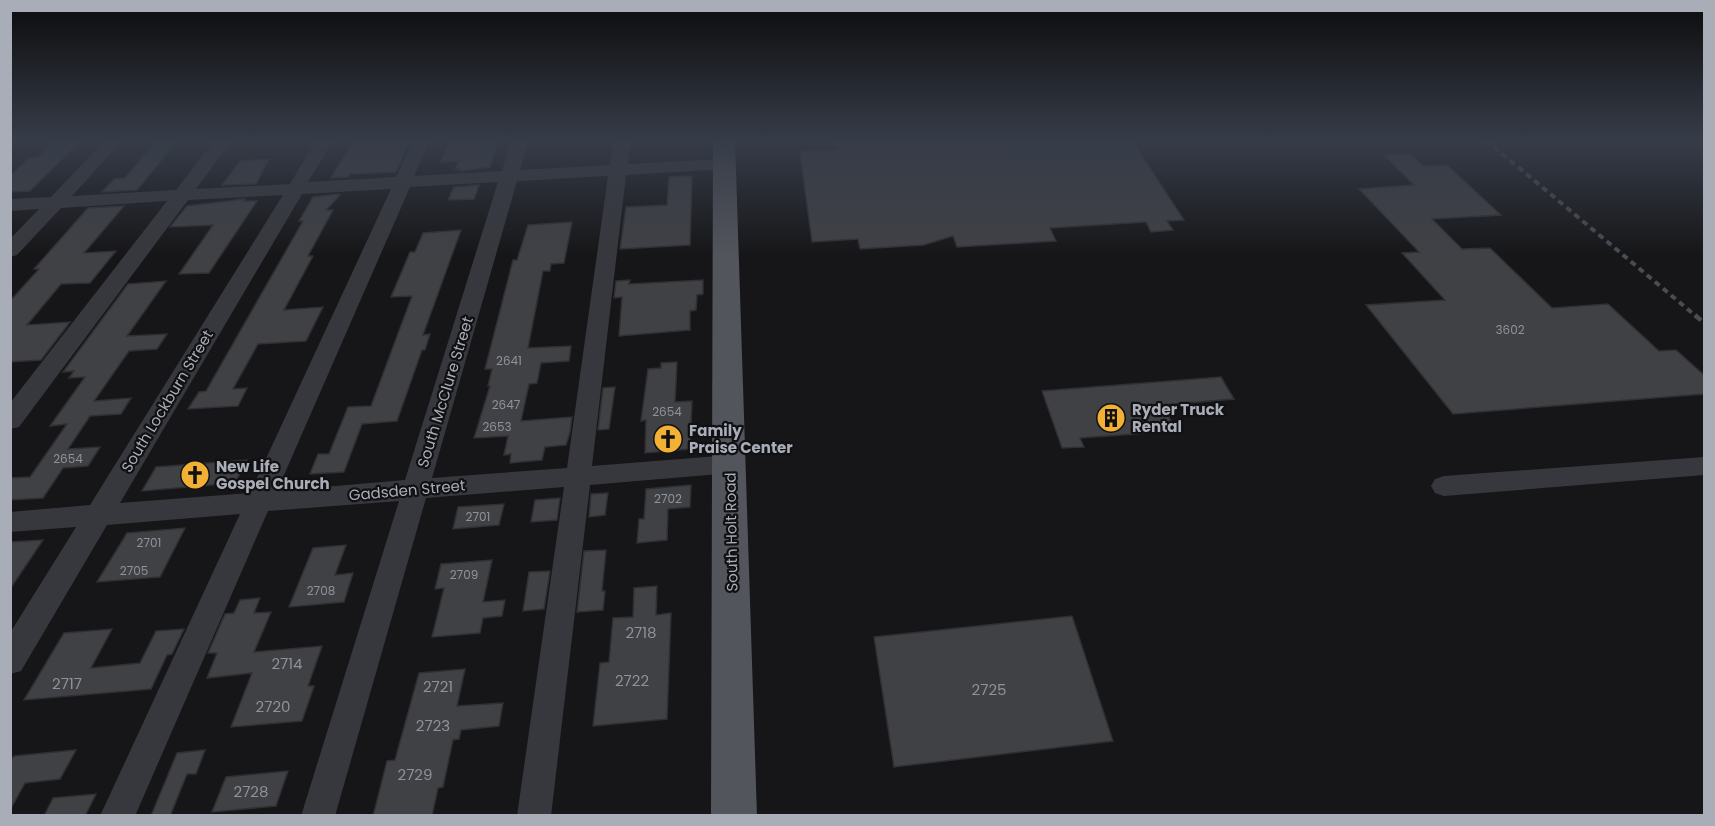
<svg xmlns="http://www.w3.org/2000/svg" width="1715" height="826" font-family="Poppins,sans-serif">
	<style>
		.building { fill: #404145; stroke: #303034; stroke-width: 1.5 }
		.lines { fill: none; stroke-linecap: round; stroke-linejoin: round }
		.minor { fill: #37383d; fill-rule: evenodd }
		.major { fill: #53555c; fill-rule: evenodd }
		.rail-far1 { stroke: #4a4c52; stroke-width: 4; stroke-dasharray: 6 4.5; stroke-linecap: butt }
		.rail { stroke: #4a4c52; stroke-width: 4.5; stroke-dasharray: 8 6; stroke-linecap: butt }
		.labels { text-anchor: middle; dominant-baseline: central; stroke-width: 4.5; stroke-linejoin: round; paint-order: stroke }
		.number-label { font-size: 12px; fill: #8e929b }
		.street-label { font-size: 15px; fill: #a8adb8; stroke: #111113 }
		.poi-label { font-size: 15px; font-weight: bold; fill: #a8adb8; stroke: #111113; text-anchor: start }
		.near-number-label { font-size: 15px; fill: #8e929b }
	</style>
	<rect width="100%" height="100%" fill="#161618"/>
	<g class="building">
		<polygon points="55,140 81,140 30,191 10,192 10,176 29,158 38,157"/>
		<polygon points="157,140 178,140 137,190 102,192 114,179 125,178"/>
		<polygon points="449,140 499,140 490,167 460,171 461,169 455,169 459,161 441,162"/>
		<polygon points="835,140 1132,140 1184,220 1167,221 1173,230 1151,232 1146,222 1050,228 1056,241 957,247 953,236 924,245 860,249 858,239 812,242 800,152 837,150"/>
		<polygon points="386,141 384,144 409,143 396,172 350,174 348,177 331,178 352,143"/>
		<polygon points="1410,154 1423,166 1447,165 1501,215 1432,219 1462,249 1490,248 1552,308 1608,304 1659,351 1676,350 1704,375 1704,394 1453,414 1366,305 1445,300 1402,253 1419,252 1359,189 1414,185 1384,155"/>
		<polygon points="269,159 256,184 222,185 240,161"/>
		<polygon points="692,176 690,245 620,249 626,207 667,205 669,177"/>
		<polygon points="479,185 474,199 448,200 454,187"/>
		<polygon points="339,194 340,195 326,210 333,210 308,256 313,256 284,310 323,307 306,341 258,344 233,389 247,388 238,406 188,409 199,392 206,391 303,221 299,221 313,197"/>
		<polygon points="245,199 244,201 257,201 209,273 179,274 213,225 170,227 187,206"/>
		<polygon points="124,206 84,253 116,251 90,283 61,284 27,325 70,322 41,360 10,362 10,301 39,269 34,269 88,208"/>
		<polygon points="572,222 564,263 551,264 550,271 543,271 528,348 571,346 569,361 541,363 537,383 529,384 521,421 572,417 570,432 566,445 545,447 542,460 510,463 511,454 504,455 508,436 474,438 490,386 488,386 492,369 485,369 513,260 517,260 528,225"/>
		<polygon points="461,230 423,335 430,334 425,350 422,350 397,421 362,424 344,472 310,474 318,454 329,454 348,407 371,406 412,296 391,297 410,252 415,252 423,233"/>
		<polygon points="630,280 629,284 703,280 703,294 697,295 696,310 690,311 690,330 619,336 622,297 614,298 616,281"/>
		<polygon points="166,281 127,336 167,334 157,349 129,351 94,401 131,398 121,414 90,416 68,449 100,447 88,466 63,468 43,498 10,500 10,478 30,477 67,424 50,426 85,377 69,378 74,371 63,372 128,284"/>
		<polygon points="677,362 675,402 692,401 690,449 645,453 646,420 641,421 648,369 661,368 661,363"/>
		<polygon points="1221,377 1234,399 1163,405 1176,431 1080,438 1084,447 1062,448 1042,391"/>
		<polygon points="615,387 609,429 598,430 603,388"/>
		<polygon points="247,460 235,483 142,491 156,467"/>
		<polygon points="691,485 690,507 668,509 667,540 637,543 639,519 644,519 646,489"/>
		<polygon points="608,493 605,515 589,517 591,494"/>
		<polygon points="560,498 557,520 531,522 535,500"/>
		<polygon points="504,504 499,525 453,529 458,507"/>
		<polygon points="185,528 160,577 97,582 127,533"/>
		<polygon points="43,540 10,589 10,542"/>
		<polygon points="346,545 335,575 353,573 344,602 289,607 313,548"/>
		<polygon points="606,550 602,591 605,591 603,610 577,612 584,551"/>
		<polygon points="492,560 483,602 505,600 502,616 483,618 480,633 432,637 444,588 435,589 441,564"/>
		<polygon points="550,571 544,609 523,611 529,572"/>
		<polygon points="657,586 656,615 671,613 667,719 593,726 600,663 609,662 613,618 633,617 634,588"/>
		<polygon points="260,598 254,613 271,612 254,652 322,646 308,686 314,686 302,721 231,727 252,673 207,678 217,653 208,653 225,614 234,613 240,600"/>
		<polygon points="1072,616 1113,741 894,767 874,637"/>
		<polygon points="112,629 91,668 140,663 156,631 184,629 172,654 167,655 151,689 24,700 64,633"/>
		<polygon points="465,669 457,706 503,703 499,726 461,730 459,739 453,740 443,787 438,788 432,816 373,816 387,761 395,760 419,673"/>
		<polygon points="76,750 60,779 25,783 10,810 10,761 14,756"/>
		<polygon points="205,750 196,774 187,774 170,816 151,816 177,753"/>
		<polygon points="288,771 276,806 212,812 226,777"/>
		<polygon points="96,794 85,816 44,816 53,798"/>
	</g>
	<g class="lines">
		<g class="minor">
			<path d="M105,140H123L72,196L176,190L215,140H232L196,189L290,184L316,140H333L308,182L396,177L413,140H430L414,176L502,171L511,140H528L520,170L610,165L614,140H630L628,164L725,159L734,164L725,169L626,175L592,466L731,455L740,457L744,464L740,471L731,473L590,485L551,816H517L564,487L426,498L335,816H301L399,501L268,511L135,816H100L240,514L107,525L21,671L10,674V633L76,527L10,532V512L90,505L283,195L188,200L19,427L10,429V403L167,201L61,208L17,255L10,257V239L39,209L10,211V199L51,197ZM608,176L567,468L432,478L517,181ZM498,182L405,480L277,491L410,187ZM391,189L250,493L120,503L302,194Z"/>
			<polygon points="1704,457 1704,475 1444,496 1435,493 1431,486 1435,479 1444,476"/>
		</g>
		<polygon class="major" points="713,140 735,140 757,816 711,816"/>
		<polyline class="rail-far1" points="1486,140 1697,317"/>
		<polyline class="rail" points="1695,315 1704,323"/>
	</g>
	<linearGradient id="sky" x2="0" y2="1"><stop stop-color="#0c0c0d"/><stop offset="0.55" stop-color="#363c48"/><stop offset="1" stop-color="#363c48" stop-opacity="0"/></linearGradient>
	<rect width="1715" height="256" fill="url(#sky)"/>
	<defs>
		<g id="building-disc" transform="scale(1.5)"><circle r="9.5" fill="#f2b134" stroke="#111113"/><path d="M-4-6H4V6H1V3H-1V6H-4ZM-2.5-4.3h1.7v1.8h-1.7ZM.8-4.3h1.7v1.8H.8ZM-2.5-1h1.7V.8h-1.7ZM.8-1h1.7V.8H.8Z" fill="#111"/></g>
		<g id="church-disc" transform="scale(1.5)"><circle r="9.5" fill="#f2b134" stroke="#111113"/><path d="M-1.2-6h2.4v3.5h3.3v2.4h-3.3V6h-2.4V-.1h-3.3v-2.4h3.3Z" fill="#111"/></g>
	</defs>
	<g fill-rule="evenodd">
		<use href="#building-disc" x="1111" y="418"/>
		<use href="#church-disc" x="668" y="439"/>
		<use href="#church-disc" x="195" y="475"/>
	</g>
	<g class="labels">
		<g class="number-label">
			<text x="1510" y="329">3602</text>
			<text x="509" y="360">2641</text>
			<text x="506" y="404">2647</text>
			<text x="667" y="411">2654</text>
			<text x="497" y="426">2653</text>
			<text x="68" y="458">2654</text>
			<text x="668" y="498">2702</text>
			<text x="478" y="516">2701</text>
			<text x="149" y="542">2701</text>
			<text x="134" y="570">2705</text>
			<text x="464" y="574">2709</text>
			<text x="321" y="590">2708</text>
		</g>
		<g class="street-label">
			<text transform="translate(445 392) rotate(-73)">South McClure Street</text>
			<text transform="translate(167 401) rotate(-59)">South Lockburn Street</text>
			<text transform="translate(407 490) rotate(-5)">Gadsden Street</text>
			<text transform="translate(731 532) rotate(-91)">South Holt Road</text>
		</g>
		<g class="poi-label">
			<text x="1132" y="409">Ryder Truck<tspan x="1132" dy="17">Rental</tspan></text>
			<text x="689" y="430">Family<tspan x="689" dy="17">Praise Center</tspan></text>
			<text x="216" y="466">New Life<tspan x="216" dy="17">Gospel Church</tspan></text>
		</g>
		<g class="near-number-label">
			<text x="641" y="632">2718</text>
			<text x="287" y="663">2714</text>
			<text x="632" y="680">2722</text>
			<text x="67" y="683">2717</text>
			<text x="438" y="686">2721</text>
			<text x="989" y="689">2725</text>
			<text x="273" y="706">2720</text>
			<text x="433" y="725">2723</text>
			<text x="415" y="774">2729</text>
			<text x="251" y="791">2728</text>
		</g>
	</g>
	<rect width="1715" height="826" fill="none" stroke="#a8adb8" stroke-width="24"/>
</svg>
